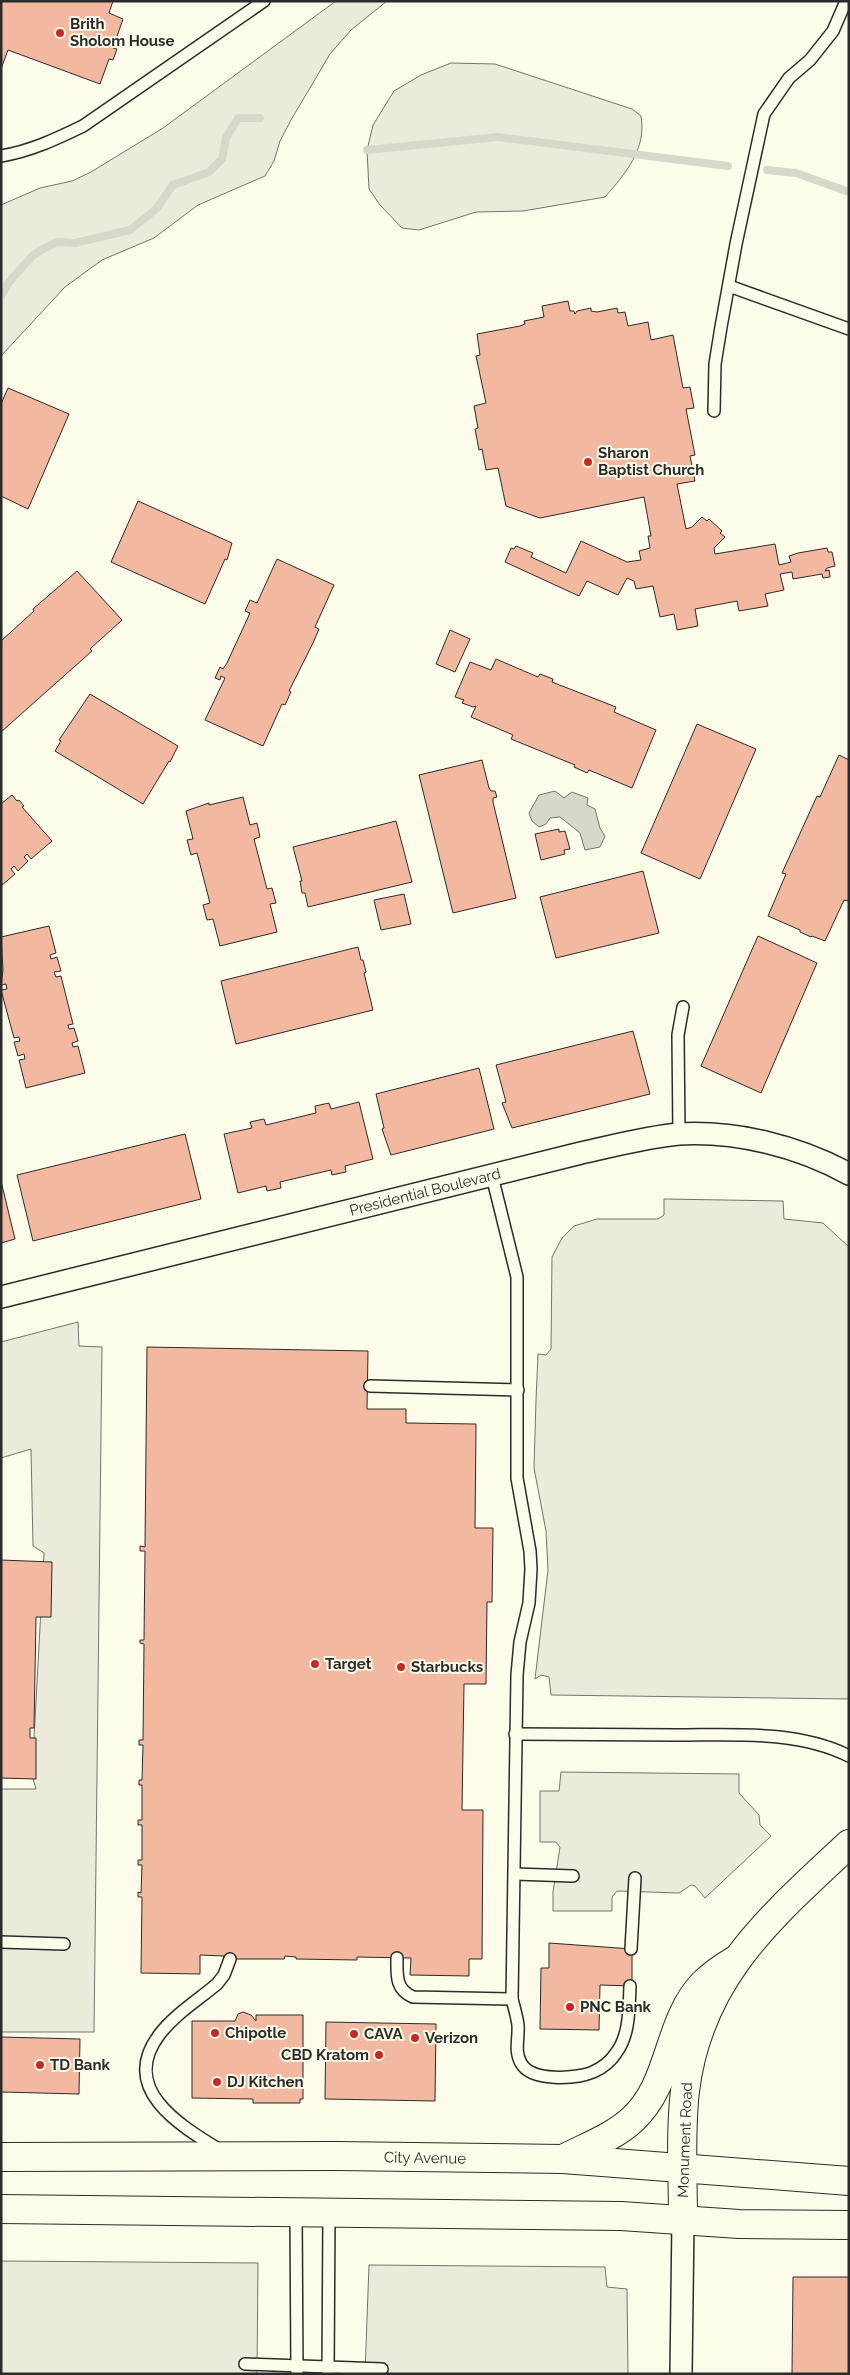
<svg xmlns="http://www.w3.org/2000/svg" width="850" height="2375" font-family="Raleway,sans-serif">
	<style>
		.green { fill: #ecebdb; stroke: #74746e }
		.parking { fill: #eceadb; stroke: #74746e }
		.water { fill: #d8d7c9; stroke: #74746e }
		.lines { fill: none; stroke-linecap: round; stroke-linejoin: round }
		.stream { stroke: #d8d7c9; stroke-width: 8 }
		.building { fill: #f2b8a0; stroke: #2b2b2b }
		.service-casing { stroke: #2b2b2b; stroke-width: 14 }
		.minor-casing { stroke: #2b2b2b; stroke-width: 24 }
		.tertiary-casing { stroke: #2b2b2b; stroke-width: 30 }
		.trunk-casing { stroke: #2b2b2b; stroke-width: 30 }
		.service { stroke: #fdfbea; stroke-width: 11 }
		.minor { stroke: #fdfbea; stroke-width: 21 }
		.tertiary { stroke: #fdfbea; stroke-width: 28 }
		.trunk { stroke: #fdfbea; stroke-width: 28 }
		.poi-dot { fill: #c62828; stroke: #fdfbea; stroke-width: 2 }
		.labels { text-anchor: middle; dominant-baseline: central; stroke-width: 4; stroke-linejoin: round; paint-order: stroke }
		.poi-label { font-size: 15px; font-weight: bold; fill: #2b2b2b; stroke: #fdfbea; text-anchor: start }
		.street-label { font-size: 15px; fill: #2b2b2b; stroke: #fdfbea }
	</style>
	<rect width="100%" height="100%" fill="#fdfbea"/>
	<g class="green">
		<polygon points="336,1 387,1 351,30 330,54 291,120 280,141 274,161 265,176 198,205 154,238 102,260 65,287 1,356 1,205 40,188 72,181 91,172 163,128"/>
		<path d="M451,63L495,64L632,109L641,116C647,149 625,174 605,197L523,211L476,212L419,230L402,228L380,205L369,189L367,150L373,125L394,91L421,75Z"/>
	</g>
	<g class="parking">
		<polygon points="664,1199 783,1201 784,1219 823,1223 849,1247 849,1699 551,1695 549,1677 541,1675 535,1679 548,1570 546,1531 534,1468 536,1400 538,1354 546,1355 551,1349 552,1257 562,1238 574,1226 597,1219 658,1219 664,1215"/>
		<polygon points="78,1322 79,1346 102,1347 94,2032 1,2032 1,1789 36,1789 32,1775 44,1553 33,1546 31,1449 1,1458 1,1342"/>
		<polygon points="561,1772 739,1774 739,1793 759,1815 760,1825 771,1836 705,1898 695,1886 691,1885 679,1893 617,1891 612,1897 612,1911 553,1911 553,1892 560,1847 556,1842 540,1842 540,1791 559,1791"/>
		<polygon points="1,2261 258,2263 257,2374 1,2374"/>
		<polygon points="369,2265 605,2267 607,2287 627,2289 628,2374 365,2374"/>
	</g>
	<polygon class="water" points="555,791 564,798 572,792 588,798 587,805 595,809 600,828 605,836 600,847 585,850 580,833 560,817 550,818 546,824 539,827 532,821 529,813 539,795"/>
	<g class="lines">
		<g class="stream">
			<polyline points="367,150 498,137 728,166"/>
			<polyline points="767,170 796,173 849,192"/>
			<polyline points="1,296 9,282 33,255 56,242 75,243 130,230 156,209 173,185 209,172 222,159 226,138 238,118 260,118"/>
		</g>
	</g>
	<g class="building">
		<polygon points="1,1 113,1 109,13 123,19 113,48 117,49 113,60 109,59 100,84 8,50 1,69"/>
		<polygon points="568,301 570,311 574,311 575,314 577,311 591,308 591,311 597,312 617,308 618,313 625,312 628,326 648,322 651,340 673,335 683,388 690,387 694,408 686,409 695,455 690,456 695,481 677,484 686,529 692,527 702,517 707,521 709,519 722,531 720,533 725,537 714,548 715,554 775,544 779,565 791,562 789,556 798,553 827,548 828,552 832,552 835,566 827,568 825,571 829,570 830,577 823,578 822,574 793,579 792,572 780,574 784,590 765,594 768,606 739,611 737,601 695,609 698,626 677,630 674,614 660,617 653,586 636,589 634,581 627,578 618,595 587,581 579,596 505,562 511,548 514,549 516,546 533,553 531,557 566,573 581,541 627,562 641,560 639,551 650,548 648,536 651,536 644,497 540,518 506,506 498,468 486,470 482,449 479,450 475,429 478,428 474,406 486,403 476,356 480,355 477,334 520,326 525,324 524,321 544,317 542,306"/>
		<polygon points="8,388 69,414 28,509 1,496 1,404"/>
		<polygon points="138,501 232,543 227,560 225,559 205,604 111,562"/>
		<polygon points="277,559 334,585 315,627 319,629 313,643 289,691 291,692 285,705 282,704 263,746 205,720 225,678 221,676 220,680 215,678 220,667 223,669 227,663 250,613 245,611 250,600 257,603"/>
		<polygon points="77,571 122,620 90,649 92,651 1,732 1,641 34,611 33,609"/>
		<polygon points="450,630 470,639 455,672 436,664"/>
		<polygon points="496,659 538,677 540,674 553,679 552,682 616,707 614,712 656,730 632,788 589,770 587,773 574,767 575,765 511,739 513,735 471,717 476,706 473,707 462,703 464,700 455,697 470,662 491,670"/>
		<polygon points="90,694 178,746 170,762 169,761 143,804 55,751 61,741 59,740"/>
		<polygon points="697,724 756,749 700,879 641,853"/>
		<polygon points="839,755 849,760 849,899 848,901 844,900 825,941 812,936 811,937 800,932 800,930 768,916 786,874 782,873 817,796 820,797"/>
		<polygon points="482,760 489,788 491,791 495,791 497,797 493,798 493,802 516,898 453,913 419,775"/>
		<polygon points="12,795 17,801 19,800 24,806 22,807 52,841 31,859 27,854 24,857 28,861 18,871 14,866 11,869 15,874 1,886 1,804"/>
		<polygon points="243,797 250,825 257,823 260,837 254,839 267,889 272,888 276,903 270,904 277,932 220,946 213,919 207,920 203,905 210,903 197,853 191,855 187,840 193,839 186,811 209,803 209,805"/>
		<polygon points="396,821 412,882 308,907 305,893 302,893 300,881 302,881 293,847"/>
		<polygon points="559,829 559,832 565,831 570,849 564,850 565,854 541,860 535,834"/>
		<polygon points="643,871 659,933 556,958 540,897"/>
		<polygon points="404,894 411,924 381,930 374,900"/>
		<polygon points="49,926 56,953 50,955 51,959 57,957 61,971 54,972 56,977 61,976 73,1024 68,1025 69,1029 74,1028 78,1041 72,1043 73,1047 78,1046 85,1073 26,1088 19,1060 25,1059 24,1054 18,1056 14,1042 20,1041 19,1037 14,1038 1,990 7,989 6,984 1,985 3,970 1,937"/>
		<polygon points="758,936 817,963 761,1093 701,1066"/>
		<polygon points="358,947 361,960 363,960 366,972 364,973 373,1010 236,1044 221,981"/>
		<polygon points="633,1031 650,1094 512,1128 502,1103 506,1102 496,1065"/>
		<polygon points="479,1068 494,1129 391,1155 382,1129 384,1128 376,1094"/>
		<polygon points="359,1102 373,1159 345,1166 346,1172 332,1175 331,1170 280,1182 281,1188 267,1191 266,1186 238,1193 224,1134 252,1128 250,1122 264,1119 266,1125 316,1113 315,1106 329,1103 331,1109"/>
		<polygon points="185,1134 201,1199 33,1241 17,1175"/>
		<polygon points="1,1181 15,1239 1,1243"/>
		<polygon points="147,1347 368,1351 367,1409 406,1409 406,1423 476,1424 475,1528 493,1528 492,1602 487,1602 486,1684 464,1684 462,1810 483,1810 482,1959 469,1959 469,1976 410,1975 411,1958 357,1957 357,1960 296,1959 296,1957 285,1956 284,1959 224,1959 224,1956 200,1955 200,1974 141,1973 142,1897 138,1897 138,1892 141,1893 142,1865 138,1865 138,1860 142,1860 142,1825 138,1825 138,1820 142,1820 142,1785 139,1785 139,1780 142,1780 143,1745 139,1745 139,1740 143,1740 144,1644 140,1643 140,1640 144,1640 145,1551 140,1551 140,1546 145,1547"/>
		<polygon points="1,1560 52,1562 51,1617 36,1617 34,1728 30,1728 30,1738 36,1738 36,1779 1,1778"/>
		<polygon points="549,1943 632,1949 632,1986 600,1985 599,2030 540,2029 541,1968 549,1968"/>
		<polygon points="243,2012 251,2015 256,2021 256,2015 303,2015 303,2099 300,2099 300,2103 253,2103 253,2099 192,2098 192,2021 235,2021 238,2014"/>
		<polygon points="326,2022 436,2024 435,2101 325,2099"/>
		<polygon points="1,2037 80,2039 79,2094 1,2092"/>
		<polygon points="793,2277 849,2277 849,2374 792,2374"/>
	</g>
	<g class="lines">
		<g class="service-casing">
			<g id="service">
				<path d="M1,156C31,151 56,139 83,126L264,1"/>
				<polyline points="729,286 849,329"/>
				<polyline points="714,411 715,364 721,327 736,244 764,114 789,78 810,60 833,31 846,1"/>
				<polyline points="679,1134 678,1035 683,1007"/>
				<path d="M492,1176L517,1277V1478L530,1551L531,1569L529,1603L520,1642L517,1675L512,1999C514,2007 517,2017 518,2025C519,2038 514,2051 521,2063C531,2082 576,2079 593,2072C602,2068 611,2061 616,2053C630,2035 629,2007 630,1986"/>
				<polyline points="370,1386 518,1390"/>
				<path d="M515,1734C569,1734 622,1735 676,1735C733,1735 797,1730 849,1756"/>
				<polyline points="515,1874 573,1876"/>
				<polyline points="1,1942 64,1944"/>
				<polyline points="631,1949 635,1878"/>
				<path d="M397,1958C397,1975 395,1989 413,1997L512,1999"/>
				<path d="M220,2150C179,2125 119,2089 159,2035C174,2015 198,2000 217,1984L224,1975L230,1959"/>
				<polyline points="296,2212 297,2374"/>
				<polyline points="245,2364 382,2369"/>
				<polyline points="328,2374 329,2213"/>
			</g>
		</g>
		<g class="minor-casing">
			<g id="minor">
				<path d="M1,1297L581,1153C613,1146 646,1137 679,1134C737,1131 798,1146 849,1174"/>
				<polyline points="681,2374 683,2220"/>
			</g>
		</g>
		<g class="tertiary-casing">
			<path id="tertiary" d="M683,2220C683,2177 680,2133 685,2091C699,1977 770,1918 849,1844"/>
		</g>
		<g class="trunk-casing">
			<g id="trunk">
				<polyline points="1,2157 336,2156 563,2159 849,2181"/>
				<path d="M563,2159C586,2147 614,2137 633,2119C672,2083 667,2022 703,1984C713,1974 725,1966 737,1959"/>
				<polyline points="1,2209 621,2216 739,2224 849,2225"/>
			</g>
		</g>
		<use href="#service" class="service"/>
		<use href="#minor" class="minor"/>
		<use href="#tertiary" class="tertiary"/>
		<use href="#trunk" class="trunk"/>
	</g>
	<g class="poi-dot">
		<circle cx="60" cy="33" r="5"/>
		<circle cx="588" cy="462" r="5"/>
		<circle cx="315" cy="1664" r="5"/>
		<circle cx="401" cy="1667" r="5"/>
		<circle cx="570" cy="2007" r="5"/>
		<circle cx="215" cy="2033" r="5"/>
		<circle cx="354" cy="2034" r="5"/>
		<circle cx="415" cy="2038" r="5"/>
		<circle cx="379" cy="2055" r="5"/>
		<circle cx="40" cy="2065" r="5"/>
		<circle cx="217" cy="2082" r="5"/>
	</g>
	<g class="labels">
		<g class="poi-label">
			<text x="70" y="24">Brith<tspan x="70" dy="17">Sholom House</tspan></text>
			<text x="598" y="453">Sharon<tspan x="598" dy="17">Baptist Church</tspan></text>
			<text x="325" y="1664">Target</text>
			<text x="411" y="1667">Starbucks</text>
			<text x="580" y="2007">PNC Bank</text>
			<text x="225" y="2033">Chipotle</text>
			<text x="364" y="2034">CAVA</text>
			<text x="425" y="2038">Verizon</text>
			<text x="369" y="2055" text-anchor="end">CBD Kratom</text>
			<text x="50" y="2065">TD Bank</text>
			<text x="227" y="2082">DJ Kitchen</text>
		</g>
		<g class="street-label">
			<text transform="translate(425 1192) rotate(-14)">Presidential Boulevard</text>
			<text transform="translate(685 2140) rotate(-88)">Monument Road</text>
			<text transform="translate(425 2158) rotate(1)">City Avenue</text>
		</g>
	</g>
	<rect width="850" height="2375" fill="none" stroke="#2b2b2b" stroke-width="5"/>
</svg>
